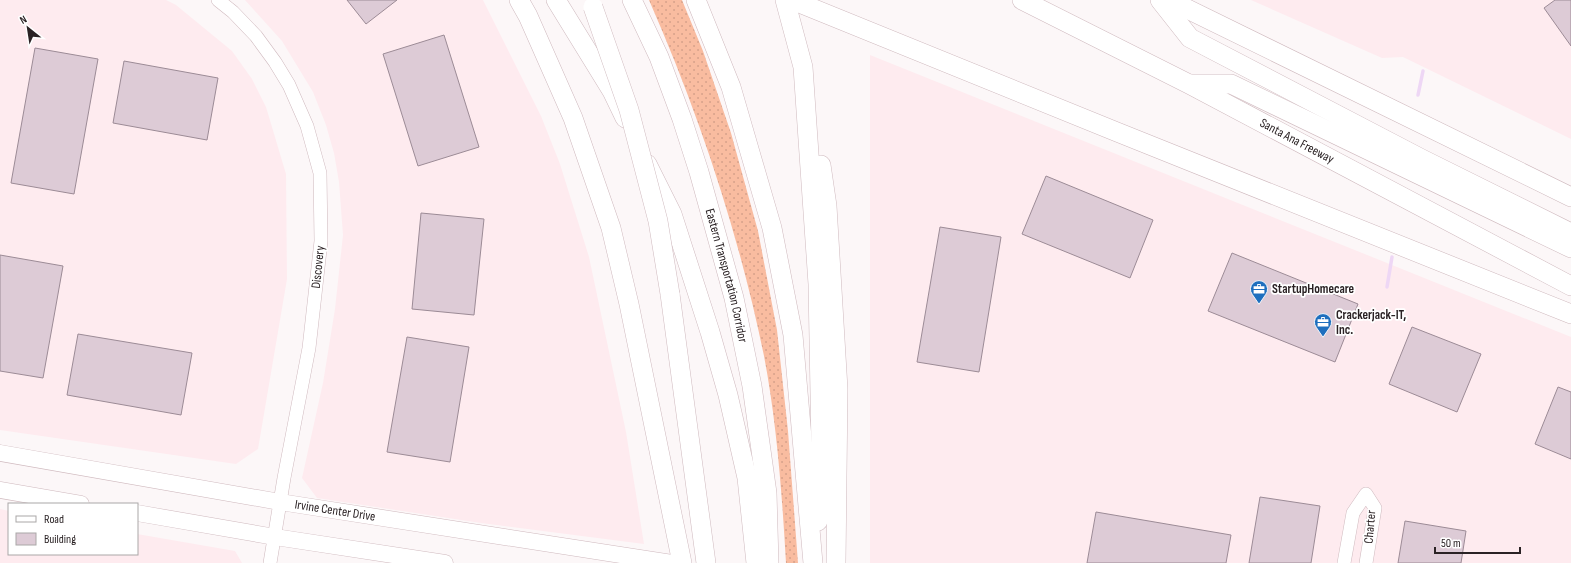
<svg xmlns="http://www.w3.org/2000/svg" width="1571" height="563" font-family="'Sofia Sans Condensed',sans-serif">
	<style>
		.built { fill: #feebef }
		.grass { fill: url(#grass-dots) }
		.lines { fill: none; stroke-linecap: round; stroke-linejoin: round }
		.stream { stroke: #eed7f5; stroke-width: 3.5 }
		.building { fill: #ddcbd6; stroke: #9c8b96 }
		.minor-casing { stroke: #cfb9be; stroke-width: 14 }
		.major-casing { stroke: #cfb9be; stroke-width: 17 }
		.highway-casing { stroke: #cfb9be; stroke-width: 20 }
		.minor { stroke: #fff; stroke-width: 13 }
		.major { stroke: #fff; stroke-width: 16 }
		.highway { stroke: #fff; stroke-width: 19 }
		.highway-bridge-casing { stroke: #cfb9be; stroke-width: 20; stroke-linecap: butt }
		.highway-bridge { stroke: #fff; stroke-width: 19 }
		.labels { text-anchor: middle; dominant-baseline: central; stroke-width: 3.5; stroke-linejoin: round; paint-order: stroke }
		.street-label { font-size: 13px; fill: #2a2224; stroke: #fff }
		.poi-label { font-size: 13px; font-weight: bold; fill: #2a2224; stroke: #fff; text-anchor: start }
	</style>
	<defs>
		<pattern id="grass-dots" width="8" height="8" patternUnits="userSpaceOnUse"><rect width="8" height="8" fill="#f9bca0"/><path d="M2 2h.1M6 6h.1" fill="none" stroke="#d6a18a" stroke-width="1.8" stroke-linecap="round"/></pattern>
	</defs>
	<rect width="100%" height="100%" fill="#fcf7f8"/>
	<g class="built">
		<polygon points="0,0 166,0 176,5 232,51 252,79 266,107 286,174 287,279 258,449 236,464 0,430"/>
		<polygon points="245,0 483,0 541,116 560,164 589,257 626,432 644,544 481,523 317,498 302,478 323,383 335,309 343,235 339,182 334,153 326,125 313,92 282,41"/>
		<polygon points="1251,0 1571,0 1571,139 1403,57 1382,58"/>
		<polygon points="870,55 1571,337 1571,563 870,563"/>
		<polygon points="0,509 9,511 9,554 137,554 137,534 235,551 242,563 0,563"/>
	</g>
	<path class="grass" d="M649,0H682L703,51L731,133L758,231L777,330L788,431L798,563H786C782,494 777,424 764,356C739,234 699,114 649,0Z"/>
	<g class="lines">
		<g class="stream">
			<polyline points="1418,95 1423,71"/>
			<polyline points="1387,287 1392,257"/>
		</g>
	</g>
	<g class="building">
		<polygon points="347,0 397,0 366,24"/>
		<polygon points="1555,0 1571,0 1571,46 1544,8"/>
		<polygon points="444,35 479,147 418,166 383,54"/>
		<polygon points="35,48 98,59 74,194 11,183"/>
		<polygon points="124,61 218,78 207,140 113,123"/>
		<polygon points="1046,176 1153,220 1130,278 1022,234"/>
		<polygon points="421,213 484,219 474,315 412,309"/>
		<polygon points="940,227 1001,237 979,372 917,362"/>
		<polygon points="1232,253 1358,304 1335,362 1208,311"/>
		<polygon points="0,255 63,266 43,378 0,371"/>
		<polygon points="1412,327 1481,354 1457,412 1389,384"/>
		<polygon points="78,334 192,353 181,415 67,395"/>
		<polygon points="407,337 469,347 450,462 387,452"/>
		<polygon points="1558,387 1571,392 1571,459 1535,444"/>
		<polygon points="1260,497 1320,506 1311,563 1249,563"/>
		<polygon points="1096,512 1231,535 1226,563 1087,563"/>
		<polygon points="1405,521 1466,531 1461,563 1398,563"/>
	</g>
	<g class="lines">
		<g class="minor-casing">
			<g id="minor">
				<polyline points="218,0 233,12 256,36 275,62 289,85 307,126 320,173 321,241 309,348 284,478 270,563"/>
				<polyline points="1344,563 1353,513 1366,494 1375,508 1366,563"/>
			</g>
		</g>
		<g class="major-casing">
			<g id="major">
				<path id="s1" d="M0,453L280,502L672,563"/>
				<polyline points="0,490 81,504"/>
				<polyline points="137,513 275,537 445,563"/>
			</g>
		</g>
		<g class="highway-casing">
			<g id="highway">
				<polyline points="519,0 528,16 573,118 611,228 629,304 682,563"/>
				<polyline points="556,0 612,91 625,118"/>
				<path id="s2" d="M632,0L659,57L682,119L699,172L734,298L752,386L767,493L769,563"/>
				<polyline points="696,0 731,87 772,228 793,335 813,563"/>
				<polyline points="785,0 803,67 818,284 821,449 821,507 818,521"/>
				<polyline points="792,0 1117,132 1571,314"/>
				<path id="s3" d="M1022,0L1189,84L1571,286"/>
				<polyline points="1160,0 1190,38 1422,159 1571,233"/>
				<polyline points="1169,0 1571,197"/>
				<polyline points="1192,84 1231,84 1571,248"/>
				<polyline points="647,164 672,214 710,332 728,395 747,478 756,563"/>
				<polyline points="821,165 827,206 838,389 836,563"/>
				<polyline points="670,294 706,563"/>
			</g>
		</g>
		<use href="#minor" class="minor"/>
		<use href="#major" class="major"/>
		<use href="#highway" class="highway"/>
		<g class="highway-bridge-casing">
			<polyline id="highway-bridge" points="593,7 629,110 658,221 670,294"/>
		</g>
		<use href="#highway-bridge" class="highway-bridge"/>
	</g>
	<defs>
		<g id="office-pin" transform="scale(0.9)"><path d="M0 17L-7.5 6A9.5 9.5 0 1 1 7.5 6Z" fill="#1e6fbe" stroke="#fff"/><path d="M-6-3h4V-5.5h4V-3h4V5H-6ZM-1-4.5V-3h2v-1.5ZM-6 0V1H6V0Z" fill="#fff"/></g>
	</defs>
	<g fill-rule="evenodd">
		<use href="#office-pin" x="1259" y="289"/>
		<use href="#office-pin" x="1323" y="322"/>
	</g>
	<g class="labels">
		<g class="street-label">
			<text stroke="none"><textPath href="#s3" startOffset="309">Santa Ana Freeway</textPath></text>
			<text transform="translate(318 267) rotate(-84)">Discovery</text>
			<text stroke="none"><textPath href="#s2" startOffset="292">Eastern Transportation Corridor</textPath></text>
			<text stroke="none"><textPath href="#s1" startOffset="340">Irvine Center Drive</textPath></text>
			<text transform="translate(1370 527) rotate(-85)">Charter</text>
		</g>
		<g class="poi-label">
			<text x="1272" y="289">StartupHomecare</text>
			<text x="1336" y="315">Crackerjack-IT,<tspan x="1336" dy="15">Inc.</tspan></text>
		</g>
	</g>
	<rect x="8" y="503" width="130" height="52" fill="#ffffff" stroke="#aaa7a7"/>
	<rect x="16" y="516" width="20" height="6" fill="#ffffff" stroke="#aaa7a7"/>
	<text x="44" y="523" font-size="12" fill="#2a2224">Road</text>
	<rect x="16" y="533" width="20" height="12" fill="#ddcbd6" stroke="#aaa7a7"/>
	<text x="44" y="543" font-size="12" fill="#2a2224">Building</text>
	<g transform="translate(28 28) rotate(330)" stroke="#ffffff" stroke-width="3" paint-order="stroke">
	<path d="M0-3L7 15L0 10L-7 15Z" fill="#2a2224"/>
	<text y="-6" font-size="11" font-weight="bold" text-anchor="middle" fill="#2a2224">N</text>
	</g>
	<path d="M1435 547v6h85v-6" fill="none" stroke="#2a2224" stroke-width="2"/>
	<text x="1441" y="547" font-size="12" fill="#2a2224" stroke="#ffffff" stroke-width="3" paint-order="stroke">50 m</text>
</svg>
